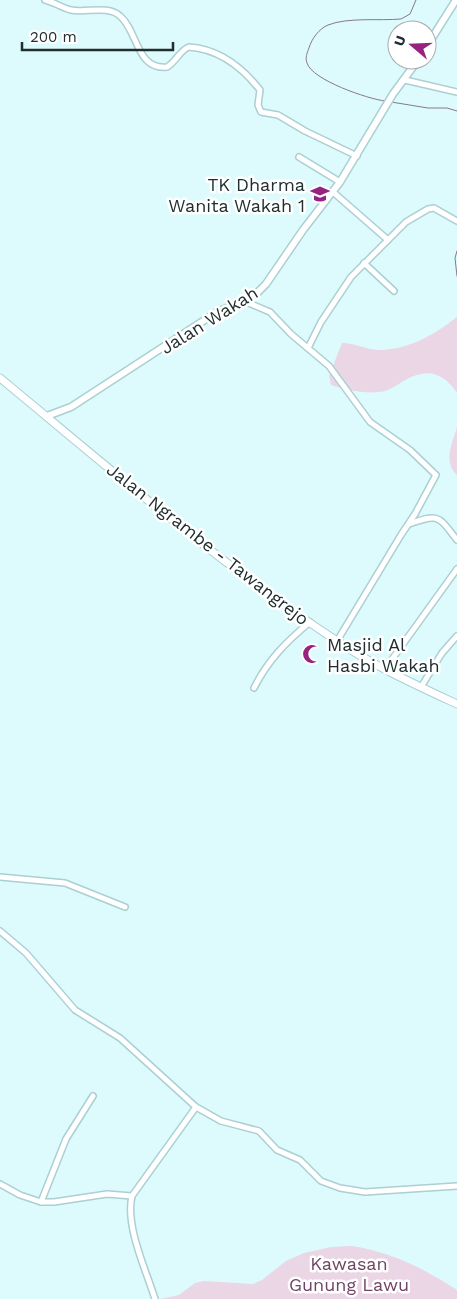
<svg xmlns="http://www.w3.org/2000/svg" width="457" height="1299" font-family="'Work Sans',sans-serif">
	<style>
		.green { fill: #ead6e4 }
		.lines { fill: none; stroke-linecap: round; stroke-linejoin: round }
		.stream { stroke: #897887; stroke-width: 1 }
		.minor-casing { stroke: #abcfd3; stroke-width: 8 }
		.tertiary-casing { stroke: #abcfd3; stroke-width: 9 }
		.secondary-casing { stroke: #abcfd3; stroke-width: 9 }
		.minor { stroke: #fff; stroke-width: 5 }
		.tertiary { stroke: #fff; stroke-width: 6 }
		.secondary { stroke: #fff; stroke-width: 7 }
		.labels { text-anchor: middle; dominant-baseline: central; stroke-width: 5; stroke-linejoin: round; paint-order: stroke }
		.poi-label { font-size: 18px; fill: #202e2f; stroke: #fff; text-anchor: end }
		.street-label { font-size: 18px; fill: #202e2f; stroke: #fff }
		.park-label { font-size: 18px; fill: #714465; stroke: #fff }
	</style>
	<rect width="100%" height="100%" fill="#ddfbfd"/>
	<g class="green">
		<path d="M457,317V393C443,372 427,368 405,380C398,384 392,389 385,391C368,395 347,390 331,385L329,376L342,343C355,343 367,350 380,350C410,349 434,335 457,317Z"/>
		<path d="M457,427V475C443,462 452,444 457,427Z"/>
		<path d="M351,1246C389,1251 425,1269 457,1290V1299H160L179,1295L195,1283L204,1281L253,1284L262,1280L286,1261L304,1253L331,1247Z"/>
	</g>
	<g class="lines">
		<g class="stream">
			<path d="M385,101C368,99 312,80 307,63C305,58 307,53 309,48C312,38 319,29 328,25C348,17 380,21 401,19L410,14L416,0"/>
			<polyline points="391,102 428,108 447,108 457,111"/>
			<polyline points="457,251 455,258 457,276"/>
		</g>
		<g class="minor-casing">
			<g id="minor">
				<path d="M45,0C54,2 62,8 71,10C86,13 108,5 120,16C138,31 136,70 167,67C176,62 180,50 189,47C219,49 242,67 260,90L258,105L261,112L278,115L305,131L357,156"/>
				<polyline points="405,80 457,92"/>
				<polyline points="299,157 340,182"/>
				<polyline points="333,192 388,240"/>
				<polyline points="364,263 394,291"/>
				<polyline points="244,301 270,312 291,334 329,366 370,422 410,450 436,475 415,514 401,535 337,641"/>
				<polyline points="308,348 321,322 351,277 406,222 428,209 434,208 457,221"/>
				<path d="M409,524C440,513 438,516 457,540"/>
				<polyline points="385,669 457,569"/>
				<polyline points="421,687 442,653 457,636"/>
				<path d="M254,688C268,660 286,642 310,622"/>
				<polyline points="0,877 65,883 125,907"/>
				<polyline points="0,931 26,953 75,1010 120,1038 196,1107 221,1121 259,1131 277,1150 300,1160 321,1181 340,1188 365,1192 457,1186"/>
				<polyline points="0,1184 20,1195 41,1202 54,1202 107,1194 132,1196"/>
				<polyline points="41,1202 66,1139 93,1096"/>
				<path d="M155,1299C146,1270 125,1226 132,1196L196,1107"/>
			</g>
		</g>
		<g class="tertiary-casing">
			<g id="tertiary">
				<polyline points="427,46 456,0"/>
				<polyline points="47,416 71,407 217,312 244,301 257,293 266,284 303,230 340,182 393,94 418,60"/>
			</g>
		</g>
		<g class="secondary-casing">
			<path id="secondary" d="M0,378C109,468 218,563 337,641C374,666 416,685 457,704"/>
		</g>
		<use href="#minor" class="minor"/>
		<use href="#tertiary" class="tertiary"/>
		<use href="#secondary" class="secondary"/>
	</g>
	<defs>
		<g id="school-bare" transform="scale(1.5)"><path d="M0-5L7-2L0 1L-7-2ZM-4 1L0 2.5L4 1V4Q0 6-4 4Z" fill="#962380" stroke="#fff" stroke-width="2.5" paint-order="stroke"/></g>
		<g id="mosque-bare" transform="scale(1.5)"><path d="M3.5-4.9A6 6 0 1 0 3.5 4.9A5 5 0 1 1 3.5-4.9Z" fill="#962380" stroke="#fff" stroke-width="2.5" paint-order="stroke"/></g>
	</defs>
	<g fill-rule="evenodd">
		<use href="#school-bare" x="320" y="194"/>
		<use href="#mosque-bare" x="312" y="654"/>
	</g>
	<g class="labels">
		<g class="poi-label">
			<text x="305" y="184">TK Dharma<tspan x="305" dy="21">Wanita Wakah 1</tspan></text>
			<text x="327" y="644" text-anchor="start">Masjid Al<tspan x="327" dy="21">Hasbi Wakah</tspan></text>
		</g>
		<g class="street-label">
			<text transform="translate(209 320) rotate(-32)">Jalan Wakah</text>
			<text transform="translate(208 544) rotate(38)">Jalan Ngrambe - Tawangrejo</text>
		</g>
		<g class="park-label">
			<text x="349" y="1263">Kawasan<tspan x="349" dy="21">Gunung Lawu</tspan></text>
		</g>
	</g>
	<g transform="translate(412 45) rotate(289)"><circle r="24" fill="#ffffff" stroke="#a6abac"/>
	<path d="M0-4L9 19L0 12L-9 19Z" fill="#962380"/>
	<text y="-8" font-size="14" font-weight="bold" text-anchor="middle" fill="#202e2f">U</text>
	</g>
	<path d="M22 42v8h151v-8" fill="none" stroke="#202e2f" stroke-width="2.5"/>
	<text x="30" y="42" font-size="15" fill="#202e2f" stroke="#ffffff" stroke-width="4" paint-order="stroke">200 m</text>
</svg>
